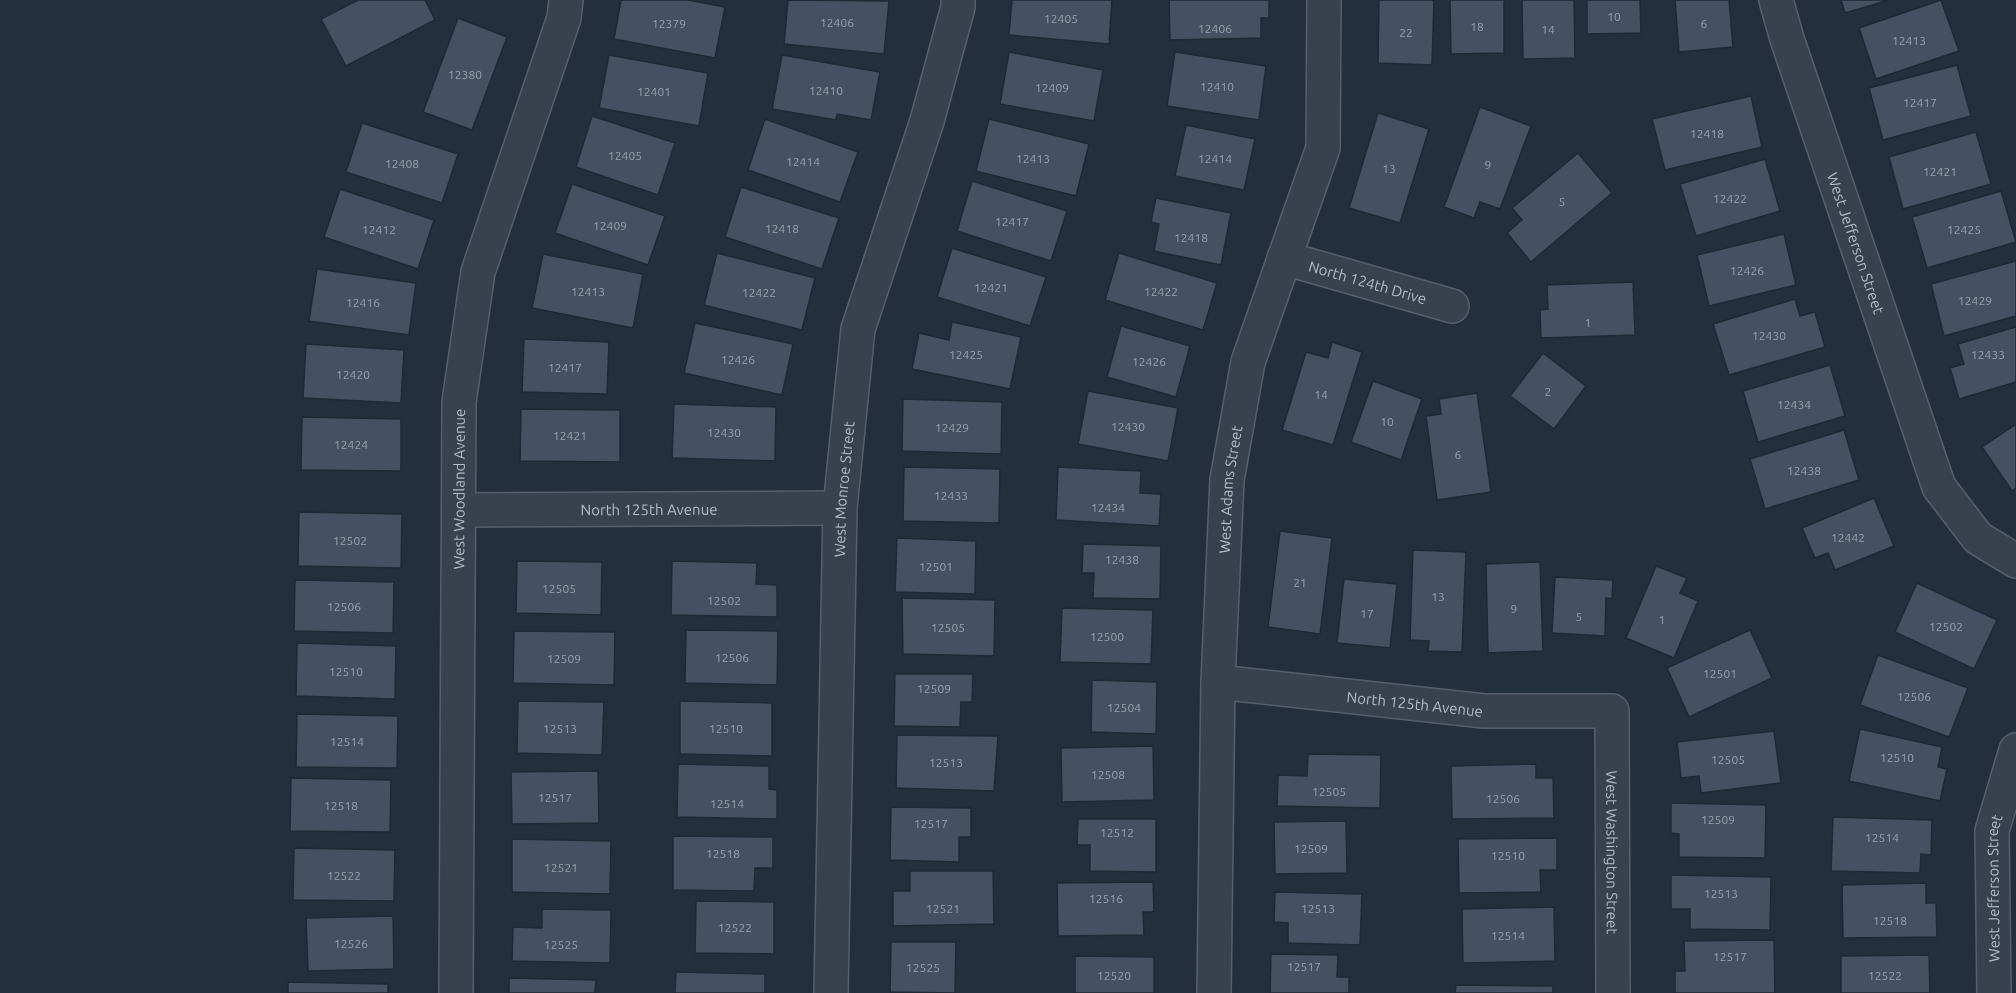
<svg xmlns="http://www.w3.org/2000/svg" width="2016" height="993" font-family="Ubuntu,sans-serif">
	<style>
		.building { fill: #455162; stroke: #1f2835; stroke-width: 1.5 }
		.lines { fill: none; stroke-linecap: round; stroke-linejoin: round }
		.minor-casing { stroke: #565f6c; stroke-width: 36 }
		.minor { stroke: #38414e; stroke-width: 33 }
		.labels { text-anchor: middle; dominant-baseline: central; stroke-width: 4.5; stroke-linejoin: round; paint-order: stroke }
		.number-label { font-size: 12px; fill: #98a1af }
		.street-label { font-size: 15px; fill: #b4bcc9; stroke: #1d2633 }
	</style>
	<rect width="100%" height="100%" fill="#242f3e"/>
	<g class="building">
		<polygon points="358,0 425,0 435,20 346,66 321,19"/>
		<polygon points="621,0 688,0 725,7 715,58 614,39"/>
		<polygon points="788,0 889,1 884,54 784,44"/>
		<polygon points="1012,0 1112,0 1109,44 1009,35"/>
		<polygon points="1169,0 1269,0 1269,18 1261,18 1261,38 1170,40"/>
		<polygon points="1379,0 1434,0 1432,65 1378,63"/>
		<polygon points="1450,0 1504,0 1504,53 1451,54"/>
		<polygon points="1522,0 1574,0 1575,58 1523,59"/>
		<polygon points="1587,0 1640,0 1641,33 1587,34"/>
		<polygon points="1675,0 1729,0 1733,47 1679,52"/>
		<polygon points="1841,0 1889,0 1845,13"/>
		<polygon points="1941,0 1959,51 1876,79 1859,28"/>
		<polygon points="458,18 507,37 472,130 423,112"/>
		<polygon points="1009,52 1103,70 1094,121 1000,104"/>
		<polygon points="1175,52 1266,66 1259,120 1167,106"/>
		<polygon points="609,55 708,73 699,126 599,108"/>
		<polygon points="782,55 880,72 871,120 837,114 836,120 772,109"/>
		<polygon points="1957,65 1971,116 1883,140 1869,88"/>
		<polygon points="1751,96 1762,147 1665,170 1652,119"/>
		<polygon points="1480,107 1531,126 1500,209 1480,202 1474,218 1444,207"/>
		<polygon points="1378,113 1429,129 1400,223 1349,208"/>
		<polygon points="592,116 675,143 658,195 576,167"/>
		<polygon points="765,119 858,152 840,202 748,170"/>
		<polygon points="989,119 1089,144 1076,196 976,171"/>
		<polygon points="362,123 458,154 442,203 346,172"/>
		<polygon points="1186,125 1255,139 1244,190 1175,176"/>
		<polygon points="1976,132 1991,184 1903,209 1889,157"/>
		<polygon points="1578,153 1612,193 1531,262 1507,233 1522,220 1512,208"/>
		<polygon points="1765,159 1780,211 1696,236 1680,184"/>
		<polygon points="972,181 1067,211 1051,261 957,231"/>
		<polygon points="572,184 665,216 648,265 555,233"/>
		<polygon points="741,187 839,218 822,269 725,237"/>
		<polygon points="340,189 434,220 418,269 324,237"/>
		<polygon points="2001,191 2016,242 1927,268 1912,217"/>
		<polygon points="1156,198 1231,213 1221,265 1154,251 1159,224 1151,222"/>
		<polygon points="1784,234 1796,285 1709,306 1697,255"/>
		<polygon points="952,248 1046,277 1030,326 937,297"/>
		<polygon points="717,253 815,278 802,330 704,305"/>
		<polygon points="1119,253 1217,283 1203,330 1105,300"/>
		<polygon points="543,254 643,274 633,328 532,308"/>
		<polygon points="2016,261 2016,316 1944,336 1931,284"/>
		<polygon points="317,269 416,283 409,335 309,321"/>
		<polygon points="1633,282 1635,335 1541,338 1540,310 1548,309 1547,285"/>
		<polygon points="1795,299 1800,316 1815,312 1825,347 1729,375 1713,324"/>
		<polygon points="952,322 1021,337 1010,389 912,369 919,333 949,340"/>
		<polygon points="695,323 793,344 782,395 684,373"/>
		<polygon points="1121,326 1190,346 1176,397 1107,377"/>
		<polygon points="2016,327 2016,382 1959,399 1950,368 1964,364 1958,344"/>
		<polygon points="524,339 609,342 607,394 522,392"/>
		<polygon points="1332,342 1362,352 1333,445 1282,430 1306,352 1328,358"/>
		<polygon points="306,344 404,350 401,403 303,398"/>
		<polygon points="1543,353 1586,386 1554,429 1510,396"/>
		<polygon points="1830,365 1845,416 1758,442 1743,391"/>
		<polygon points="1373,381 1422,399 1401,460 1351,442"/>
		<polygon points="1088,391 1178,408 1168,461 1078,444"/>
		<polygon points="1477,393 1491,492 1437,500 1426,416 1441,414 1439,399"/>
		<polygon points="903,399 1002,402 1001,454 902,451"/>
		<polygon points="674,404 776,407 775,461 672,458"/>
		<polygon points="521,409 620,410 620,462 520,461"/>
		<polygon points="302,417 401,419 401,471 301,470"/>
		<polygon points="2016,424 2016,488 2012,491 1982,447"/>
		<polygon points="1844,430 1859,480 1765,509 1750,459"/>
		<polygon points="904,467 1000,469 999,523 903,521"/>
		<polygon points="1058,467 1141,471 1140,493 1161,494 1159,526 1056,520"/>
		<polygon points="1874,498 1894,546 1835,570 1828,553 1815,558 1802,528"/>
		<polygon points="299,512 402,514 401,568 298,566"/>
		<polygon points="1280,531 1332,538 1320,634 1268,627"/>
		<polygon points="897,538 976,541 975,594 895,592"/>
		<polygon points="1083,544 1161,546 1160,599 1093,598 1094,573 1082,573"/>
		<polygon points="1413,550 1466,552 1462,652 1428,651 1429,641 1410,640"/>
		<polygon points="517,561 602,562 601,615 516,613"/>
		<polygon points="672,561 757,563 756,584 777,585 777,617 671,615"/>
		<polygon points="1540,562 1543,651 1488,653 1486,564"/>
		<polygon points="1656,566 1687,578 1680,593 1698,601 1674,658 1626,638"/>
		<polygon points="1555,577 1613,580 1612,599 1606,598 1605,636 1552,633"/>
		<polygon points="1344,579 1397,584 1390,648 1337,643"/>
		<polygon points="295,580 394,582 393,633 294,631"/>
		<polygon points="1917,583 1997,620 1974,669 1895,632"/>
		<polygon points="902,598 995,600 994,656 903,654"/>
		<polygon points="1062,608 1153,610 1151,664 1060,662"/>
		<polygon points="686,630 778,631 777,685 685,683"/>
		<polygon points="1750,630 1772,678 1689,717 1667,668"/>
		<polygon points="514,631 615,632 614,685 513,683"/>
		<polygon points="297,643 396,646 395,699 296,696"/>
		<polygon points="1878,655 1968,688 1949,737 1860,705"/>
		<polygon points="895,674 973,674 972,702 961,702 960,727 894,726"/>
		<polygon points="1092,680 1157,682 1156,734 1091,732"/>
		<polygon points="518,701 604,702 602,755 517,753"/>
		<polygon points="680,701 772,703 772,756 680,754"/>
		<polygon points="297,714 398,716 397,768 296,767"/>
		<polygon points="1860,729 1942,747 1938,767 1947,769 1940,801 1849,781"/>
		<polygon points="1774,731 1781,783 1701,793 1699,776 1681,778 1677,742"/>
		<polygon points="897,735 998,736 994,791 896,788"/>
		<polygon points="1153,746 1154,800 1062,802 1061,748"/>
		<polygon points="1308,754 1381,755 1380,808 1277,806 1278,775 1307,776"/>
		<polygon points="678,764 769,766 769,789 777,790 777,819 677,817"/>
		<polygon points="1536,764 1536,778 1553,778 1554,818 1452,819 1451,766"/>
		<polygon points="598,771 599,823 512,824 511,772"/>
		<polygon points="291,778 391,780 390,832 290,831"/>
		<polygon points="1671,803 1766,805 1765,858 1679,857 1679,834 1671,833"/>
		<polygon points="891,807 971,808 971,837 959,837 959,862 890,860"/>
		<polygon points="1833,817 1932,820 1931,855 1921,854 1920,873 1831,871"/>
		<polygon points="1078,819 1156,819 1156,872 1090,871 1090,845 1077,845"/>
		<polygon points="1346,821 1347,873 1275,874 1274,822"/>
		<polygon points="673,836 773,837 773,868 755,868 754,891 673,890"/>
		<polygon points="1557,838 1557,870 1540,870 1541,892 1459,893 1458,839"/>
		<polygon points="512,839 611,841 610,894 512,892"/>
		<polygon points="294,848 395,850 394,901 293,900"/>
		<polygon points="910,871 993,871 994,924 893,926 893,891 910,891"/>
		<polygon points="1671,875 1771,877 1770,930 1690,929 1690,909 1671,909"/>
		<polygon points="1153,882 1154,912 1143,912 1144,935 1058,936 1057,883"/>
		<polygon points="1926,883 1926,903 1936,903 1937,937 1843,938 1842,885"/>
		<polygon points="1275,892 1362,894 1360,945 1288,943 1288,923 1274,922"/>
		<polygon points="696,901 774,902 774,954 695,953"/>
		<polygon points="1554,907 1555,961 1463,963 1462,909"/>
		<polygon points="542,909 611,910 610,963 512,961 513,927 542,928"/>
		<polygon points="393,916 394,969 308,971 306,918"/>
		<polygon points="1774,940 1775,993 1675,993 1675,971 1685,971 1684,941"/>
		<polygon points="891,942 956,942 955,993 890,992"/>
		<polygon points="1271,954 1338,955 1337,977 1349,977 1349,993 1270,993"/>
		<polygon points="1929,955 1930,993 1841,993 1841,956"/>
		<polygon points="1075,956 1154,957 1154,993 1075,993"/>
		<polygon points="676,972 765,974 765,993 675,993"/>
		<polygon points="509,978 596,980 595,993 509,993"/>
		<polygon points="288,982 388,984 388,993 288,993"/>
		<polygon points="1456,985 1553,986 1553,993 1455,993"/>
	</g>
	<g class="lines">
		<g class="minor-casing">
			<g id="minor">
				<path id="s1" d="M1776,0L1787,39L1939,487L1978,538L2016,561"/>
				<path id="s2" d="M1284,258L1452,306"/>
				<path id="s3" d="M460,510L840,508"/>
				<path id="s4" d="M1218,682L1484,711H1612L1613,993"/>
				<path id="s5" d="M456,993L459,402L478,272L564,18L566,0"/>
				<path id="s6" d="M831,993L840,508L858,329L927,121L958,7V0"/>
				<path id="s7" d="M1214,993L1218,682L1227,480L1248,362L1323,148L1324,0"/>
				<path id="s8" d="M1994,993L1992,831L2016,750"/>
			</g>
		</g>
		<use href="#minor" class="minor"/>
	</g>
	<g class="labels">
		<g class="number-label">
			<text x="1614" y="16">10</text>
			<text x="1061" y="18">12405</text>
			<text x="837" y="22">12406</text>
			<text x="669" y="23">12379</text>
			<text x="1704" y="23">6</text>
			<text x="1477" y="26">18</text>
			<text x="1215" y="28">12406</text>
			<text x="1548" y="29">14</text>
			<text x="1406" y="32">22</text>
			<text x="1909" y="40">12413</text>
			<text x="465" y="74">12380</text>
			<text x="1217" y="86">12410</text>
			<text x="1052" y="87">12409</text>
			<text x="826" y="90">12410</text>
			<text x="654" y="91">12401</text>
			<text x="1920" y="102">12417</text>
			<text x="1707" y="133">12418</text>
			<text x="625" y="155">12405</text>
			<text x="1033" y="158">12413</text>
			<text x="1215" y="158">12414</text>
			<text x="803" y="161">12414</text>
			<text x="402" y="163">12408</text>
			<text x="1488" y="164">9</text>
			<text x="1389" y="168">13</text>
			<text x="1940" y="171">12421</text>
			<text x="1730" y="198">12422</text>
			<text x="1562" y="201">5</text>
			<text x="1012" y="221">12417</text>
			<text x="610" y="225">12409</text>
			<text x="782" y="228">12418</text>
			<text x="379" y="229">12412</text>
			<text x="1964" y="229">12425</text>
			<text x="1191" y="237">12418</text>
			<text x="1747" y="270">12426</text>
			<text x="991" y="287">12421</text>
			<text x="588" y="291">12413</text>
			<text x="1161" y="291">12422</text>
			<text x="759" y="292">12422</text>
			<text x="1975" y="300">12429</text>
			<text x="363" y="302">12416</text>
			<text x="1588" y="322">1</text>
			<text x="1769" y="335">12430</text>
			<text x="966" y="354">12425</text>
			<text x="1988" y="354">12433</text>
			<text x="738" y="359">12426</text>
			<text x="1149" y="361">12426</text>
			<text x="565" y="367">12417</text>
			<text x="353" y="374">12420</text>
			<text x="1548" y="391">2</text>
			<text x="1321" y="394">14</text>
			<text x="1794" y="404">12434</text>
			<text x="1387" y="421">10</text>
			<text x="1128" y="426">12430</text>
			<text x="952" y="427">12429</text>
			<text x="724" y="432">12430</text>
			<text x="570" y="435">12421</text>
			<text x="351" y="444">12424</text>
			<text x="1458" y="454">6</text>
			<text x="1804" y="470">12438</text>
			<text x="951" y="495">12433</text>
			<text x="1108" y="507">12434</text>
			<text x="1848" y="537">12442</text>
			<text x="350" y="540">12502</text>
			<text x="1122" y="559">12438</text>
			<text x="936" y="566">12501</text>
			<text x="1300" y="582">21</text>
			<text x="559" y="588">12505</text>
			<text x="1438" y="596">13</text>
			<text x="724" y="600">12502</text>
			<text x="344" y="606">12506</text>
			<text x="1514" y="608">9</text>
			<text x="1367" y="613">17</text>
			<text x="1579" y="616">5</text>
			<text x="1662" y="619">1</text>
			<text x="1946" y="626">12502</text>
			<text x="948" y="627">12505</text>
			<text x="1107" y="636">12500</text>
			<text x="732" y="657">12506</text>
			<text x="564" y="658">12509</text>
			<text x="346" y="671">12510</text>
			<text x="1720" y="673">12501</text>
			<text x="934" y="688">12509</text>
			<text x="1914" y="696">12506</text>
			<text x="1124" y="707">12504</text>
			<text x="560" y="728">12513</text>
			<text x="726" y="728">12510</text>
			<text x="347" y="741">12514</text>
			<text x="1897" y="757">12510</text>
			<text x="1728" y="759">12505</text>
			<text x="946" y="762">12513</text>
			<text x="1108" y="774">12508</text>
			<text x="1329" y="791">12505</text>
			<text x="555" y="797">12517</text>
			<text x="1503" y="798">12506</text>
			<text x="727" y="803">12514</text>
			<text x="341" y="805">12518</text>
			<text x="1718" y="819">12509</text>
			<text x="931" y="823">12517</text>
			<text x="1117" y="832">12512</text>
			<text x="1882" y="837">12514</text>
			<text x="1311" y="848">12509</text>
			<text x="723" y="853">12518</text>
			<text x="1508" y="855">12510</text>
			<text x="561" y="867">12521</text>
			<text x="344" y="875">12522</text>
			<text x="1721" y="893">12513</text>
			<text x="1106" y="898">12516</text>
			<text x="943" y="908">12521</text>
			<text x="1318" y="908">12513</text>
			<text x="1890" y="920">12518</text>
			<text x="735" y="927">12522</text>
			<text x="1508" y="935">12514</text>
			<text x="351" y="943">12526</text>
			<text x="561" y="944">12525</text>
			<text x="1730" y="956">12517</text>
			<text x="1304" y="966">12517</text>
			<text x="923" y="967">12525</text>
			<text x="1114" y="975">12520</text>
			<text x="1885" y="975">12522</text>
		</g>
		<g class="street-label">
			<text stroke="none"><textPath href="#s1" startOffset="256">West Jefferson Street</textPath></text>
			<text stroke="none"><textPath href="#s2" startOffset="87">North 124th Drive</textPath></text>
			<text stroke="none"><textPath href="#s5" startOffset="504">West Woodland Avenue</textPath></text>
			<text stroke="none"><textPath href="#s6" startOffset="504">West Monroe Street</textPath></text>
			<text stroke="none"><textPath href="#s7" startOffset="504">West Adams Street</textPath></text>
			<text stroke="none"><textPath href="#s3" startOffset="189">North 125th Avenue</textPath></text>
			<text stroke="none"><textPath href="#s4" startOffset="198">North 125th Avenue</textPath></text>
			<text stroke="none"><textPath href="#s4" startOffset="537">West Washington Street</textPath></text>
			<text stroke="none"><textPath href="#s8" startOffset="105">West Jefferson Street</textPath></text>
		</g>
	</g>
</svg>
